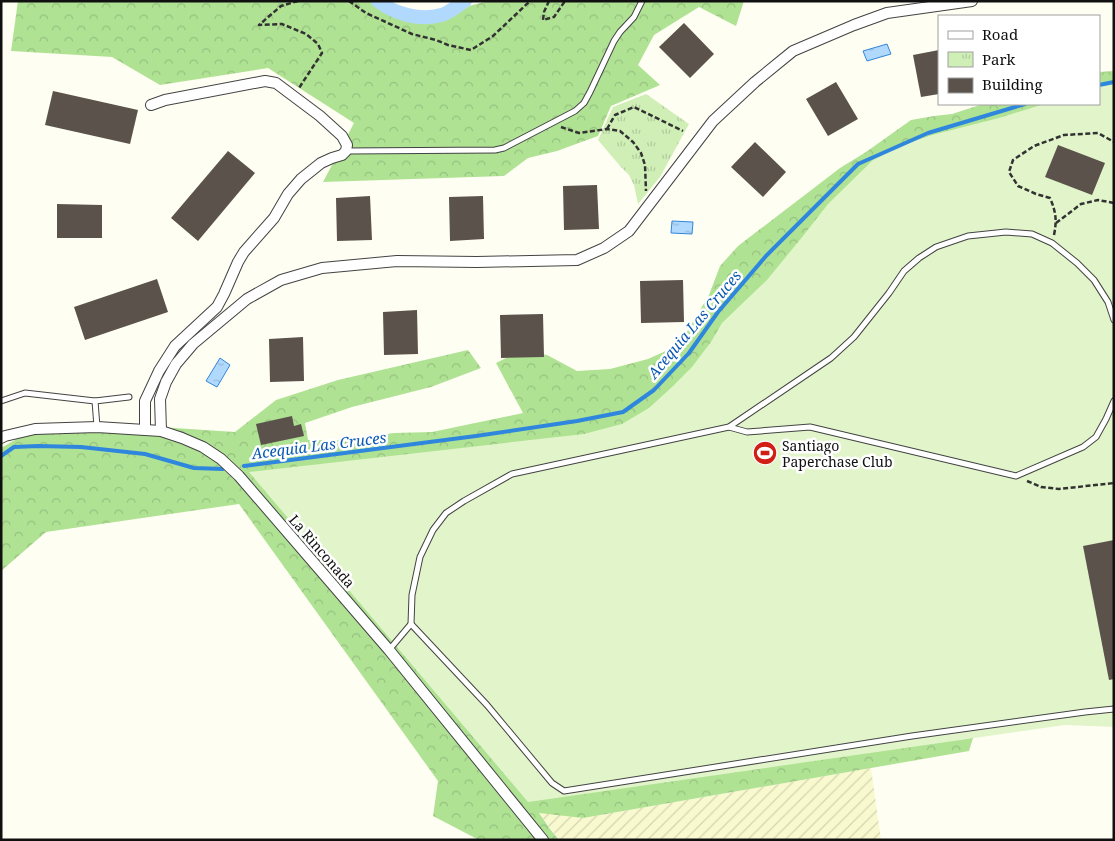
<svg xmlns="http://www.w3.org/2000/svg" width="1115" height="841" font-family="'Noto Serif',serif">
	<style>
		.farmland { fill: url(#farmland-furrows) }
		.forest { fill: url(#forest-crowns) }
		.park { fill: url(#park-tufts) }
		.pitch { fill: #e2f5ca }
		.water { fill: url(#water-ripples); stroke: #2f87dd }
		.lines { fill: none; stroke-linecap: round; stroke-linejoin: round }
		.stream { stroke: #2f87dd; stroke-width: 4 }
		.canal { stroke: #b1d9fd; stroke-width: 14 }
		.building { fill: #5a524b }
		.service-casing { stroke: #434343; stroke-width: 7 }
		.minor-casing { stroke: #434343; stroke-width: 12 }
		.path { stroke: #323232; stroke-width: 2.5; stroke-dasharray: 5 2.5; stroke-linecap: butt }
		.service { stroke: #fff; stroke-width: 5 }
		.minor { stroke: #fff; stroke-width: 10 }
		.labels { text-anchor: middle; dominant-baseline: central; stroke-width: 5; stroke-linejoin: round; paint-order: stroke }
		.poi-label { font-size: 14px; fill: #101010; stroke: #fff; text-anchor: start }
		.street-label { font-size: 14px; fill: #101010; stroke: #fff }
		.water-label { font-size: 15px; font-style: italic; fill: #0958b2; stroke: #fff }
	</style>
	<defs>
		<pattern id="farmland-furrows" width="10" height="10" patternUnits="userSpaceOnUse" patternTransform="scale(1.25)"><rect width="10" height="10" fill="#f9f9cf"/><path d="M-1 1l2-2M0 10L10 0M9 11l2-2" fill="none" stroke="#d4d4b1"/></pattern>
		<pattern id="forest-crowns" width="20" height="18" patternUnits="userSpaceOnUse" patternTransform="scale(1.25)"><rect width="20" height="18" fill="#b0e294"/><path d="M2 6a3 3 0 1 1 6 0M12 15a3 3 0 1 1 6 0" fill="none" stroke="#96c17f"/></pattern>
		<pattern id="park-tufts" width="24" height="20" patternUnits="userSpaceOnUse" patternTransform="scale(1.25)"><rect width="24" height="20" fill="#cfefb7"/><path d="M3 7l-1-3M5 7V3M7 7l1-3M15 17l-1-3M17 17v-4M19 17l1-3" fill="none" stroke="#b1cc9c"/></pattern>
		<pattern id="water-ripples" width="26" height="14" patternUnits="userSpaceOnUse" patternTransform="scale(1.25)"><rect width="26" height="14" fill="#b1d9fd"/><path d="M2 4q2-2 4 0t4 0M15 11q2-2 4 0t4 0" fill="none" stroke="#97b9d8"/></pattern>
	</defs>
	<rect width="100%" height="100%" fill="#fffef3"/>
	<polygon class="farmland" points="871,768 881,840 559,840 538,812 583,818"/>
	<g class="forest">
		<polygon points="18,1 382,1 413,12 450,11 488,1 744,1 736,26 699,7 654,35 638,65 660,85 611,106 598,136 557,151 528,158 504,176 323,182 354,123 268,68 160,85 112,57 11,51"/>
		<polygon points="1114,71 1114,522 984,702 969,751 583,818 539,813 550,829 559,840 479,840 433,816 438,781 239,504 46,532 1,571 1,448 36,428 85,422 235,432 276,400 338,380 468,350 481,368 431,387 352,407 305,423 308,440 343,440 394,433 432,432 523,413 496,363 526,348 549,356 577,371 610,369 648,359 679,345 709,295 720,266 738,246 840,168 866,152 911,120 934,116 952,114 983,104 1099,104 1099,72"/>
	</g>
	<polygon class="park" points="646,94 689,124 660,177 638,204 634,185 629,175 620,166 598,140 613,107"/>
	<polygon class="pitch" points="1114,82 1114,727 1065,725 528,802 249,472 584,434 622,424 649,408 672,387 692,367 711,342 722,323 767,280 803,236 828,204 873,160 902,145 932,135 999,118 1044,104 1099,104 1099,86"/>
	<g class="water">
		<polygon points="887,44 891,54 867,61 863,51"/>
		<polygon points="672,221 693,222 692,234 671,233"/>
		<polygon points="220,358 230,365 217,387 206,381"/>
	</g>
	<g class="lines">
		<g class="stream">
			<polyline points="1099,85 1114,82"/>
			<polyline points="1,456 14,447 38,446 81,447 145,454 194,468 223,469"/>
			<polyline points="244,466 476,436 577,421 623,412 654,390 689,353 718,312 766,256 858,164 928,133 1025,104"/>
		</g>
		<path class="canal" d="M378,1C395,14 420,21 441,15C449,13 458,5 465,1"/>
	</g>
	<g class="building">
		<polygon points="684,23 714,54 690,78 659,47"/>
		<polygon points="939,50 939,94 921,97 913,55"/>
		<polygon points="836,82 858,119 828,136 806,99"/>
		<polygon points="53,91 138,110 130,144 45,125"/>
		<polygon points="755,142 786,172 763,197 731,167"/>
		<polygon points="1058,145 1105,163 1092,195 1045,177"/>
		<polygon points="228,151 255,173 198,241 171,218"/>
		<polygon points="597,185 599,229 564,230 563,186"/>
		<polygon points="370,196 372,240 337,241 336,198"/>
		<polygon points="483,196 484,239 450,241 449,197"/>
		<polygon points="57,204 102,205 102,238 57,238"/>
		<polygon points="157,279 168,312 85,340 74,307"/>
		<polygon points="683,280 684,322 641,323 640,281"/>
		<polygon points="417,310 418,354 384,355 383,312"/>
		<polygon points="543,314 544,357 501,358 500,315"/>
		<polygon points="303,337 304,381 270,382 269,339"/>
		<polygon points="292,416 294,426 301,424 304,436 261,445 256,424"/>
		<polygon points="1114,540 1114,679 1109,680 1083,546"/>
	</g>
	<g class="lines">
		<g class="service-casing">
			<g id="service">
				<polyline points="346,151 495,150 504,148 575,111 584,103 590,92 614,41 620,32 634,17 642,1"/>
				<polyline points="1,401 25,393 95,401 129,397"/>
				<polyline points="95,401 97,427"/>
				<polyline points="729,427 747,432 810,427 1016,476 1083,447 1096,437 1106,419 1114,401"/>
				<polyline points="411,624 487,705 552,783 564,791 912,736 1085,712 1114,709"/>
				<polyline points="389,650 411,624 412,595 420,557 433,530 446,513 464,501 512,474 729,427 831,358 854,337 889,293 904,271 919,258 936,247 968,236 1006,232 1032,234 1052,243 1077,263 1094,280 1108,302 1114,320"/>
			</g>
		</g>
		<g class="minor-casing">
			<g id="minor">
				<polyline points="145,430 145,401 159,371 175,346 217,307 224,294 238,262 244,252 274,218 288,194 301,179 321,163 332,158 342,155 346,151 347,145 342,136 320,116 276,83 265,81 165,100 151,105"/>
				<polyline points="161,431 160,399 166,382 176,364 193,344 247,299 281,280 322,268 397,261 477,262 577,260 604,248 629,231 713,121 755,82 793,51 854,25 887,13 972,1"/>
				<polyline points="1,438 5,436 35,429 97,427 161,431 182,438 203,447 221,459 239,476 389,650 543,840"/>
			</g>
		</g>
		<g class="path">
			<polyline points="298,1 281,6 259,25 282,24 306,34 318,44 322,53 299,88"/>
			<polyline points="349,1 366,13 412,34 436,40 448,45 471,50 493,36 530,1"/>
			<polyline points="549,1 544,12 543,20 554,17 565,1"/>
			<polyline points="561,127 579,133 607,129 620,131 633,142 641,153 645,165 646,191"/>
			<polyline points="607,129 615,115 634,107 683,131"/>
			<polyline points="1056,223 1081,204 1098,200 1114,203"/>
			<path d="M1054,235C1057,220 1056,212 1050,198L1036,194L1018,186L1009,172L1013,160L1034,146L1064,135L1098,133L1114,142"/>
			<polyline points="1027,481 1041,487 1059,489 1114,483"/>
		</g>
		<use href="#service" class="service"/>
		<use href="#minor" class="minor"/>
	</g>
	<defs>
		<g id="stadium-disc" transform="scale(1.25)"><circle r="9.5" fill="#d21f16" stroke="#fff"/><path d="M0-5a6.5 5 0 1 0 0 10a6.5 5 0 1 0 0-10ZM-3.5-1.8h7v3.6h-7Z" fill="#fff"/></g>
	</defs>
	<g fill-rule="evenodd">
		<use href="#stadium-disc" x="765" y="453"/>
	</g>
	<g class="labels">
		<g class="poi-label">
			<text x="782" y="445">Santiago<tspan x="782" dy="16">Paperchase Club</tspan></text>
		</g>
		<g class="street-label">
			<text transform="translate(322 551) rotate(49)">La Rinconada</text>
		</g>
		<g class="water-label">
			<text transform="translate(694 324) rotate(-50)">Acequia Las Cruces</text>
			<text transform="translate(319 445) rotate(-7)">Acequia Las Cruces</text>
		</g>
	</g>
	<rect width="1115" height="841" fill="none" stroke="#101010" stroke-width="5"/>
	<rect x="938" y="15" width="162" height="90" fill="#ffffff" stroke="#9f9f9f"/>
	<rect x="948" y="31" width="25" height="8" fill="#ffffff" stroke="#9f9f9f"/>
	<text x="982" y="40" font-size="15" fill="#101010">Road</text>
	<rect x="948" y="52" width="25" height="15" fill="url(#park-tufts)" stroke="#9f9f9f"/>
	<text x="982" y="65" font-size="15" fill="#101010">Park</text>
	<rect x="948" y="78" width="25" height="15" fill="#5a524b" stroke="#9f9f9f"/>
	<text x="982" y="90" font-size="15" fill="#101010">Building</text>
</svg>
